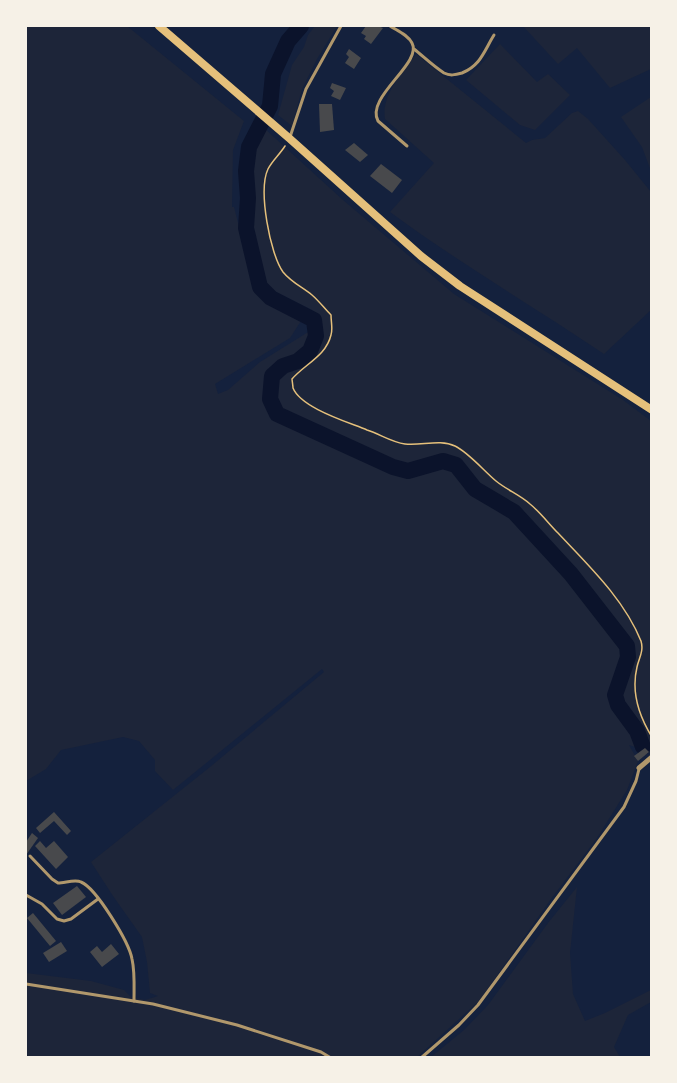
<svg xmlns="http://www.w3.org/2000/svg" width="677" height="1083" font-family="'Source Sans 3',sans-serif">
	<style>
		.green { fill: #1d2539 }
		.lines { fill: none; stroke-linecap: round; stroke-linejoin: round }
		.river { stroke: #0b132b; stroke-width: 16 }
		.building { fill: #48494c }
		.path { stroke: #e5c07b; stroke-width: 1.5 }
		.service { stroke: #b1986c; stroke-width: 3 }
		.minor { stroke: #b1986c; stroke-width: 5 }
		.primary { stroke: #e5c07b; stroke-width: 8 }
	</style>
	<rect width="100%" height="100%" fill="#14213d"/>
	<g class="green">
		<polygon points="26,26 127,26 244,121 233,150 232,207 234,207 254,286 271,304 301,321 290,338 215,384 218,394 228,390 260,362 321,324 312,310 266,287 249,225 253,150 264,128 343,200 454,294 623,400 651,421 651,752 629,745 638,761 627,790 597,838 551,899 479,1001 416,1058 26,1057 26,973 91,981 124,990 131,997 145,1000 158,996 150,993 147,962 142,937 113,896 91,862 210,767 324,672 322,669 173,790 155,771 155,760 139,741 123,737 61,750 46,769 26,781"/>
		<polygon points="315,26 337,26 317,59 302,89 292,126 278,115 292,65 304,47 308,35"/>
		<polygon points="523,26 651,26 651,69 610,88 577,48 558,64"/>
		<polygon points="500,44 537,82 548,74 570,95 535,130 520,125 466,80"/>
		<path d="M416,54L526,143L532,140L545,138L572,113L578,111L588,119L625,160L651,192V310L604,354C533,306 459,263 390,212L434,163L385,119C381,94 403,73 416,54Z"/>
		<polygon points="651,97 651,171 642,147 621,117"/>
		<polygon points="577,887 570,953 573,994 585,1021 605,1013 651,990 651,1002 628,1015 614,1047 620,1057 431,1057 464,1030 488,1005 548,923"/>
	</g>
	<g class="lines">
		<polyline class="river" points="301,26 288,41 273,74 270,106 249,147 246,171 248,198 246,228 260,287 271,298 314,320 316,336 310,351 298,361 283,366 272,376 270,399 277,414 393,467 408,471 443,461 456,465 475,489 514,512 571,574 627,646 628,657 615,695 618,705 637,731 643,747"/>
	</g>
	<g class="building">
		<polygon points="366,26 378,26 383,28 371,44 364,39 366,36 361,33"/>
		<polygon points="349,49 361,58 354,69 345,63 349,57 346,54"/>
		<polygon points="332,83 346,88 340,100 331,96 334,91 330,88"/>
		<polygon points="319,104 332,104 334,130 320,132"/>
		<polygon points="354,143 368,155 360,162 345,150"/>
		<polygon points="381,164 402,180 392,193 370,176"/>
		<polygon points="645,748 649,752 638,761 634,756"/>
		<polygon points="54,812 71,831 67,835 54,821 40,833 36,828"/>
		<polygon points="32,833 38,838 26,855 26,842"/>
		<polygon points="40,841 46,848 54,841 68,857 56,869 35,846"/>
		<polygon points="77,886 86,897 62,915 53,903"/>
		<polygon points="33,913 56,941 50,946 27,918"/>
		<polygon points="61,942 67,951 49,962 43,953"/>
		<polygon points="111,944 119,954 102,967 90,952 97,946 102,952"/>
	</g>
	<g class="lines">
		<path class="path" d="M285,146C280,154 272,161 268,169C258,190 270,254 283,272C291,282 302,287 312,295C319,301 325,309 331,315C331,322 333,329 331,335C326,356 305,364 292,379C292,380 293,386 293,388C301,408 348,422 367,430C380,434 391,442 405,444C421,446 440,439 455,446C468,452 484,471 496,481C507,490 520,495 530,504C540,512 549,524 558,533C589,566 624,599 641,641C644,651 639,658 637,667C631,692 639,716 652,737"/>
		<g class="service">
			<path d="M390,26C398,31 408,35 412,43C423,63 365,97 378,121L407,146"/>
			<path d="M414,49C424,57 433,66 444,73C450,76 455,75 462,73C481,65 484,51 494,35"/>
			<polyline points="290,137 306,89 341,26"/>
			<path d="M30,856L52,879L58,883C65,883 75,879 81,882C96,888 129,942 132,959C135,972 134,987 134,1001"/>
			<polyline points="26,895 42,904 57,919 64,921 71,919 98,899"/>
			<polyline points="26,984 153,1004 237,1025 321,1052 331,1058"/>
			<polyline points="421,1058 459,1025 478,1005 624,807 636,781 639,769"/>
		</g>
		<polyline class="minor" points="639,768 652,757"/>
		<polyline class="primary" points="159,26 289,138 421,256 460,286 652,410"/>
	</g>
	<rect width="677" height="1083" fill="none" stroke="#f6f1e7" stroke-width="54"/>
</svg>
